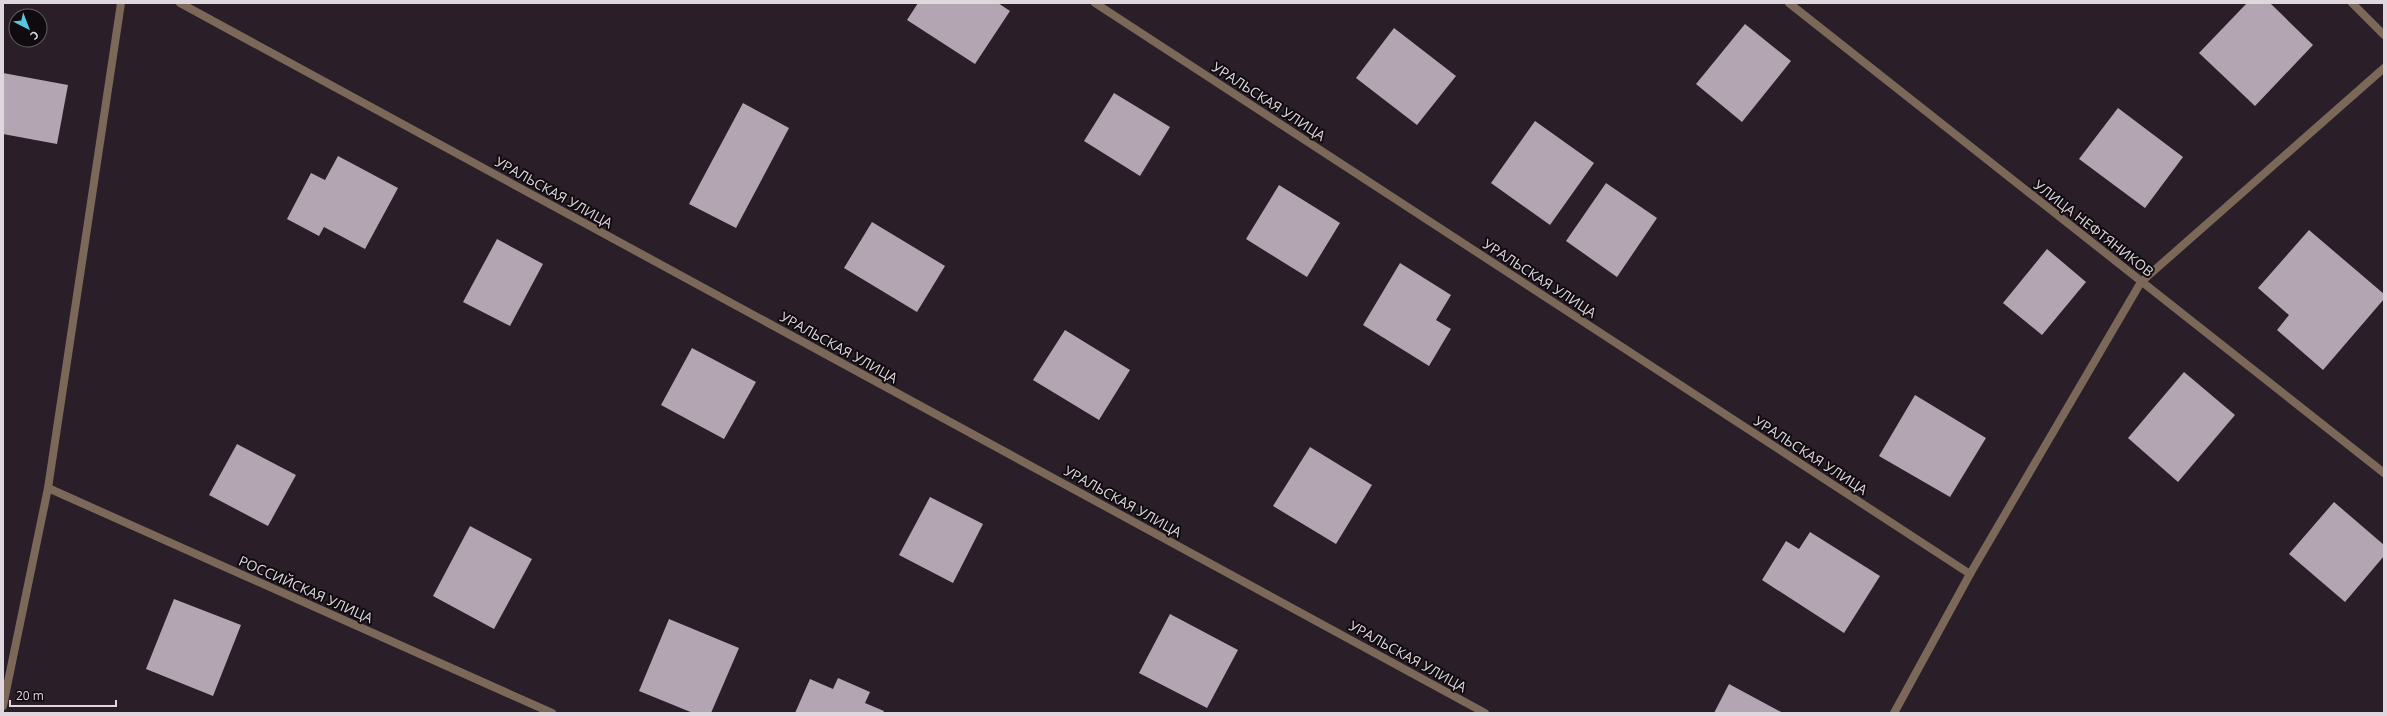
<svg xmlns="http://www.w3.org/2000/svg" width="2387" height="716" font-family="'Open Sans',sans-serif">
	<style>
		.building { fill: #b3a6b2 }
		.lines { fill: none; stroke-linecap: round; stroke-linejoin: round }
		.street { stroke: #7b6859; stroke-width: 8 }
		.labels { text-anchor: middle; dominant-baseline: central; stroke-width: 4; stroke-linejoin: round; paint-order: stroke }
		.street-label { font-size: 14px; fill: #ded7de; stroke: #100b0f }
	</style>
	<rect width="100%" height="100%" fill="#2a1f29"/>
	<g class="building">
		<polygon points="918,3 998,3 1010,11 975,64 907,20"/>
		<polygon points="2247,3 2270,3 2313,45 2255,106 2199,53"/>
		<polygon points="1745,24 1791,61 1742,122 1696,84"/>
		<polygon points="1394,28 1456,76 1417,125 1356,78"/>
		<polygon points="3,73 68,85 57,144 3,134"/>
		<polygon points="1114,93 1170,127 1140,176 1084,141"/>
		<polygon points="743,103 789,128 736,228 689,204"/>
		<polygon points="2118,108 2183,157 2145,208 2079,159"/>
		<polygon points="1535,121 1594,163 1550,225 1491,183"/>
		<polygon points="338,156 398,188 365,249 324,227 319,236 287,219 311,173 325,180"/>
		<polygon points="1606,183 1657,218 1617,277 1566,241"/>
		<polygon points="1279,185 1340,223 1307,277 1246,239"/>
		<polygon points="872,222 945,266 917,312 844,268"/>
		<polygon points="2309,230 2384,294 2384,299 2323,370 2277,330 2289,315 2258,288"/>
		<polygon points="497,239 543,264 510,326 463,302"/>
		<polygon points="2047,249 2086,282 2042,335 2003,303"/>
		<polygon points="1400,263 1451,295 1436,320 1451,329 1429,366 1363,325"/>
		<polygon points="1065,330 1130,370 1099,420 1033,380"/>
		<polygon points="692,348 756,382 724,439 661,405"/>
		<polygon points="2184,372 2235,415 2178,482 2128,438"/>
		<polygon points="1915,395 1986,438 1950,497 1879,456"/>
		<polygon points="237,444 296,475 268,526 209,495"/>
		<polygon points="1310,447 1372,485 1336,544 1273,506"/>
		<polygon points="930,497 983,524 953,583 899,555"/>
		<polygon points="2334,502 2384,545 2384,556 2345,602 2289,554"/>
		<polygon points="470,526 532,559 494,629 433,596"/>
		<polygon points="1810,532 1880,576 1844,633 1762,580 1786,541 1799,549"/>
		<polygon points="174,599 241,625 213,696 146,669"/>
		<polygon points="1170,614 1238,650 1207,708 1139,673"/>
		<polygon points="669,619 739,648 711,713 693,713 639,691"/>
		<polygon points="838,678 870,692 865,703 884,711 883,713 795,713 810,679 833,689"/>
		<polygon points="1729,684 1783,713 1714,713"/>
	</g>
	<g class="lines">
		<g class="street">
			<polyline points="180,3 1485,713"/>
			<polyline points="1095,3 1970,574"/>
			<polyline points="1789,3 2384,473"/>
			<polyline points="2352,3 2384,35"/>
			<polyline points="48,488 552,713"/>
			<polyline points="3,706 48,488 121,3"/>
			<polyline points="1894,713 1970,574 2141,282 2384,68"/>
		</g>
	</g>
	<g class="labels">
		<g class="street-label">
			<text transform="translate(1269 101) rotate(33)">УРАЛЬСКАЯ УЛИЦА</text>
			<text transform="translate(554 192) rotate(29)">УРАЛЬСКАЯ УЛИЦА</text>
			<text transform="translate(2094 228) rotate(38)">УЛИЦА НЕФТЯНИКОВ</text>
			<text transform="translate(1540 278) rotate(33)">УРАЛЬСКАЯ УЛИЦА</text>
			<text transform="translate(839 347) rotate(29)">УРАЛЬСКАЯ УЛИЦА</text>
			<text transform="translate(1811 455) rotate(33)">УРАЛЬСКАЯ УЛИЦА</text>
			<text transform="translate(1123 501) rotate(29)">УРАЛЬСКАЯ УЛИЦА</text>
			<text transform="translate(306 589) rotate(24)">РОССИЙСКАЯ УЛИЦА</text>
			<text transform="translate(1408 656) rotate(29)">УРАЛЬСКАЯ УЛИЦА</text>
		</g>
	</g>
	<rect width="2387" height="716" fill="none" stroke="#ded7de" stroke-width="8"/>
	<g transform="translate(28 28) rotate(138)"><circle r="19" fill="#100b0f" stroke="#625d62"/>
	<path d="M0-3L7 15L0 10L-7 15Z" fill="#56c9e1"/>
	<text y="-6" font-size="11" font-weight="bold" text-anchor="middle" fill="#ded7de">С</text>
	</g>
	<path d="M10 700v6h106v-6" fill="none" stroke="#ded7de" stroke-width="2"/>
	<text x="16" y="700" font-size="12" fill="#ded7de" stroke="#100b0f" stroke-width="3" paint-order="stroke">20 m</text>
</svg>
